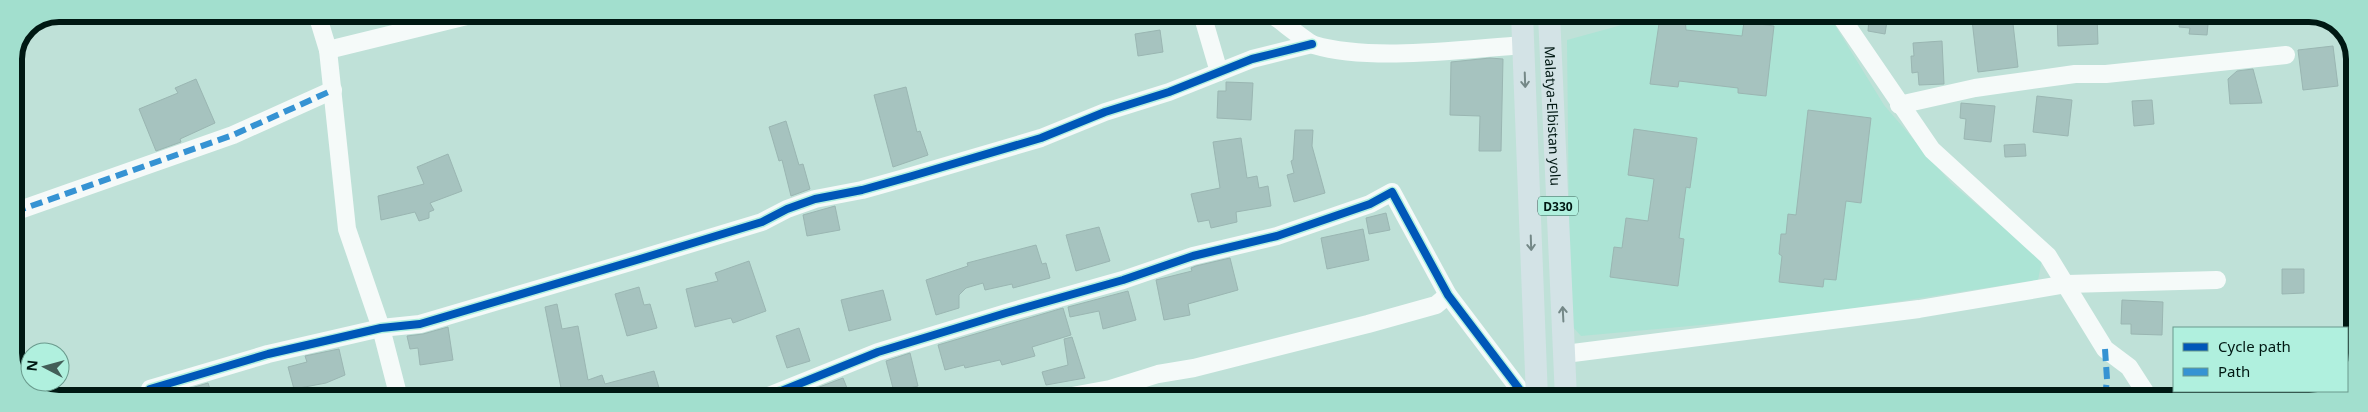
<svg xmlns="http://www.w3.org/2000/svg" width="2368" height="412" font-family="'Noto Sans',sans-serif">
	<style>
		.built { fill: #ace4d5 }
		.building { fill: #a6c3bf; stroke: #9ab6b2 }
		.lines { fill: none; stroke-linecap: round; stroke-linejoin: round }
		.minor { stroke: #f5faf9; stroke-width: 18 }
		.major { stroke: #d3e3e6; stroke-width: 22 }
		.quiet { stroke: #3693d3; stroke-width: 6; stroke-dasharray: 12 6; stroke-linecap: butt }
		.cycleway-casing { stroke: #b0f0de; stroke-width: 11 }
		.cycleway { stroke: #0057b8; stroke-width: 8 }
		.oneway { stroke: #748887 }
		.labels { text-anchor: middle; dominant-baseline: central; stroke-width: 4.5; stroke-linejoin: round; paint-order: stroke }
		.shield { fill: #b0f0de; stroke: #355950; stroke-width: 1 }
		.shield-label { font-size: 12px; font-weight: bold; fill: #001813 }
		.street-label { font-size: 14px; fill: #001813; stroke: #b0f0de }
		.rim { fill: none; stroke: #001813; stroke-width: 6 }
	</style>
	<rect width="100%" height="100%" fill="#bfe1d8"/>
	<polygon class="built" points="1662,14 1828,14 1884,105 1951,183 2042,260 2038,280 1810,315 1581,336 1570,324 1567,40"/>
	<g class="building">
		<polygon points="2057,14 2097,14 2098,44 2058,46"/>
		<polygon points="2181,14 2209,14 2207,35 2189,34 2190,28 2179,27"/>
		<polygon points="2012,15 2018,67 1978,72 1972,20"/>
		<polygon points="1660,17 1685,17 1686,30 1742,36 1744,22 1774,26 1766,96 1738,93 1738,88 1679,81 1678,87 1650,84"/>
		<polygon points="1869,18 1887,21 1885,34 1868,31"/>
		<polygon points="1160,30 1163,52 1138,56 1135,34"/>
		<polygon points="1942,41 1944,84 1919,85 1918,72 1912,73 1911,56 1914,56 1913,43"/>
		<polygon points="2333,46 2338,86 2303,90 2298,50"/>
		<polygon points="1490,58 1503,59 1501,151 1479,151 1480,116 1450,115 1451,62"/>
		<polygon points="2253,69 2262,103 2230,104 2228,79 2237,71"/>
		<polygon points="196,79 215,123 180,139 181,142 156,151 139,109 178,93 175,88"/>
		<polygon points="1226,82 1253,83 1251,120 1217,118 1218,91 1226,91"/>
		<polygon points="906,87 917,132 920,131 928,155 893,167 874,95"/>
		<polygon points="2037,96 2072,100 2068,136 2033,132"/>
		<polygon points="2152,100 2154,124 2134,126 2132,101"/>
		<polygon points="1961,103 1995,106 1991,142 1964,139 1966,119 1960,118"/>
		<polygon points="1808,110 1871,118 1861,203 1846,201 1836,280 1824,279 1823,287 1779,282 1782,256 1779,254 1781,234 1786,234 1788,214 1796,215"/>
		<polygon points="786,121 799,165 803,164 810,189 791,196 782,160 779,161 769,127"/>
		<polygon points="1634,129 1697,138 1690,188 1686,187 1679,238 1684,239 1678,286 1610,277 1614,247 1622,248 1626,218 1648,221 1654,179 1628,175"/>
		<polygon points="1295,130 1313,130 1312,146 1325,193 1294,202 1287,175 1294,173 1291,161 1293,160"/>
		<polygon points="1241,138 1247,178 1257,176 1259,188 1268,186 1271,206 1236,212 1237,222 1211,228 1209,220 1198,222 1191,194 1220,188 1213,142"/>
		<polygon points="2025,144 2026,156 2005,157 2004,145"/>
		<polygon points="448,154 462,191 430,203 434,210 429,212 429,218 419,221 415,212 381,220 378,196 424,184 417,167"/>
		<polygon points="835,206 840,230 807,236 803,215"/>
		<polygon points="1386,213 1390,230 1369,234 1366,218"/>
		<polygon points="1099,227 1110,261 1076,271 1066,235"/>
		<polygon points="1363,229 1369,260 1327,269 1321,238"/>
		<polygon points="1036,245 1042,264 1046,263 1050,278 1013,288 1012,284 985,290 983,283 966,288 959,295 959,308 936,315 926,280 968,266 967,263"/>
		<polygon points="1230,258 1238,290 1188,304 1190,315 1164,320 1156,280 1192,271 1191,268 1196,266"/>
		<polygon points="749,261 766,311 733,323 731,318 695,327 686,289 718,281 715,273"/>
		<polygon points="2282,269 2304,269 2304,293 2282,294"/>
		<polygon points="639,287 644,305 650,304 657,328 627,336 615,294"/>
		<polygon points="883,290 891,320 849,331 841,300"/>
		<polygon points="1128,291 1136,320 1103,329 1099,311 1070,317 1068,307"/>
		<polygon points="2122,300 2163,302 2162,335 2131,334 2131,324 2121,324"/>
		<polygon points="557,304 562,329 578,326 588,380 602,375 605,384 654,371 662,398 563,398 545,307"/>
		<polygon points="1063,308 1071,335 1032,347 1035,356 1002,365 1000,360 965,368 964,365 945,370 938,345"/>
		<polygon points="448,327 453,360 420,365 418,348 410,349 407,336 423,334"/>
		<polygon points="799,328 810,361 787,368 776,336"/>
		<polygon points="1072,337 1085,378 1046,385 1042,372 1068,365 1064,339"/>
		<polygon points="339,349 345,375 326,383 294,389 288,367 307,362 305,356"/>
		<polygon points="910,353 918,386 894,392 886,361"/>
		<polygon points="843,378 851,398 821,398 817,388"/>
		<polygon points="208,383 213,398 180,398 178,392"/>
	</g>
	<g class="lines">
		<g class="minor">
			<polyline points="317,14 328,50 347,229 381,328 399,398"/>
			<polyline points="1202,14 1219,72"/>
			<path d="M1271,14C1280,20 1308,43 1314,45C1372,62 1463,49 1524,45"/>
			<polyline points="1839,14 1932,150 2048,256 2105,349 2129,367 2149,398"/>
			<polyline points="328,50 475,14"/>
			<polyline points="1899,105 1975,88 2075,74 2106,74 2286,55"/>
			<polyline points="14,212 233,135 333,90"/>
			<polyline points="1565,354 1919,309 2067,284 2217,280"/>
			<polyline points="150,389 268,354 381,328 420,324 640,259 762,222 787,209 815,199 862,190 912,176 1041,138 1105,112 1169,92 1252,59 1312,44"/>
			<polyline points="764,398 878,352 1006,313 1123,280 1193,256 1277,236 1370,204 1392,192 1448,295 1526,398"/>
			<polyline points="1061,398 1110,389 1158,374 1194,368 1368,324 1436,305 1448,295"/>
		</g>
		<g class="major">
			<polyline points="1522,14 1537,398"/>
			<path id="s1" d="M1549,14L1566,398"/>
		</g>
		<g class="quiet">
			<polyline points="14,212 233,135 333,90"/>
			<polyline points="2105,349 2107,379 2105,398"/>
		</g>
		<g class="cycleway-casing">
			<g id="cycleway">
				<polyline points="150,389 268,354 381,328 420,324 640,259 762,222 787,209 815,199 862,190 912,176 1041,138 1105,112 1169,92 1252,59 1312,44"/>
				<polyline points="764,398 878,352 1006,313 1123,280 1193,256 1277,236 1370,204 1392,192 1448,295 1526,398"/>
			</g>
		</g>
		<use href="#cycleway" class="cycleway"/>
	</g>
	<defs><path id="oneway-shaft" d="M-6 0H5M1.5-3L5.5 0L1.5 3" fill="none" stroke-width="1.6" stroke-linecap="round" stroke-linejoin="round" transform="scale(1.25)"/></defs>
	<g class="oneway">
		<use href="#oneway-shaft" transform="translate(1525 80) rotate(88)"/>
		<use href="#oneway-shaft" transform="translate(1531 243) rotate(88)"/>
		<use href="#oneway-shaft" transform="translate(1563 314) rotate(-93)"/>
	</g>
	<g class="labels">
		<rect class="shield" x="1538" y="196.5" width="40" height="19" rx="4"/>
		<g class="shield-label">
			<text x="1558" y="206">D330</text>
		</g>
		<g class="street-label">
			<text stroke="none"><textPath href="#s1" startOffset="102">Malatya-Elbistan yolu</textPath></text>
		</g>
	</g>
	<path d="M0 0H2368V412H0ZM59 22H2309A37 37 0 0 1 2346 59V353A37 37 0 0 1 2309 390H59A37 37 0 0 1 22 353V59A37 37 0 0 1 59 22Z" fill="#a2dfce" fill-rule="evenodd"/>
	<path class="rim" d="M59 22H2309A37 37 0 0 1 2346 59V353A37 37 0 0 1 2309 390H59A37 37 0 0 1 22 353V59A37 37 0 0 1 59 22Z"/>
	<rect x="2173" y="327" width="175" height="65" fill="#b0f0de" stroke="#6a9a8d"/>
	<rect x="2183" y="343" width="25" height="8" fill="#0057b8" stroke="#6a9a8d"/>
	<text x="2218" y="352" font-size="15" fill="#001813">Cycle path</text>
	<rect x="2183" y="368" width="25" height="8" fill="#3693d3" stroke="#6a9a8d"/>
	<text x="2218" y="377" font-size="15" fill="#001813">Path</text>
	<g transform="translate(45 367) rotate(276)"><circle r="24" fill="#b0f0de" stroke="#6a9a8d"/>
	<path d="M0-4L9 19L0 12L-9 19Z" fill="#435e58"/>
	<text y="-8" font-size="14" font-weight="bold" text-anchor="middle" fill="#001813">N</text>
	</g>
</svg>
